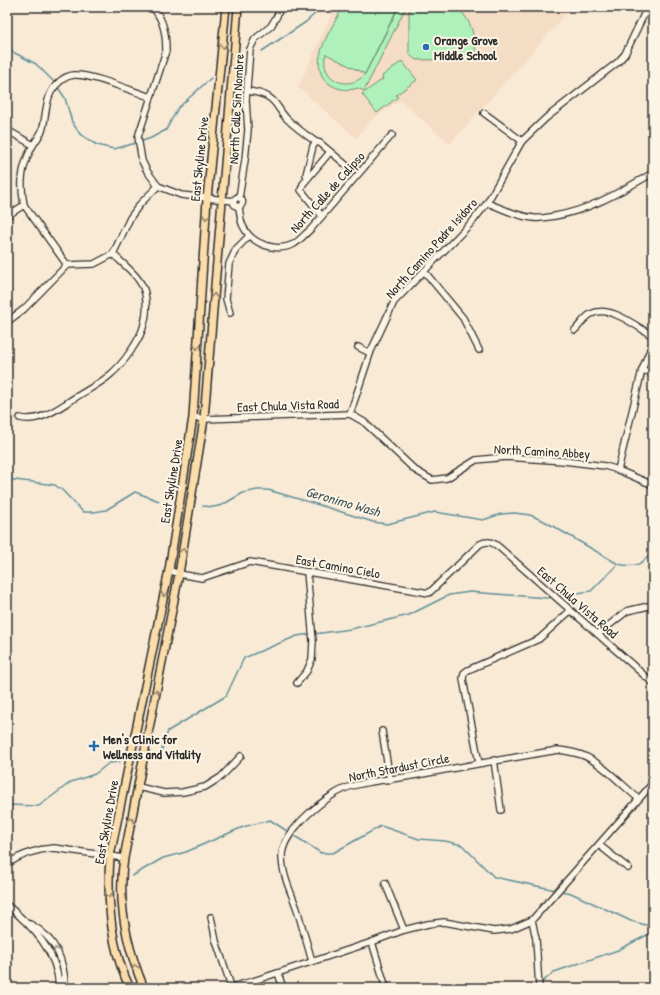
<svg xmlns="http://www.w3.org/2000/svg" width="660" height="995" font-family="'Patrick Hand',sans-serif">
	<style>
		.built { fill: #f5dcc5 }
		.green { fill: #aef1bb; stroke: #6c8e73; fill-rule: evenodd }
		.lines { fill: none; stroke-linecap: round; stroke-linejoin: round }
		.stream { stroke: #619099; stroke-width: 1.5 }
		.minor-casing { stroke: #2b2b2b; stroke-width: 8 }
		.major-casing { stroke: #2b2b2b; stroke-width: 10 }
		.minor { stroke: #fcf5e5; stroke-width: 5.5 }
		.major { stroke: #fbddab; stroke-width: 7 }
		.oneway { stroke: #93846b }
		.oneway2 { stroke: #949088 }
		.poi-dot { fill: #1f6fb2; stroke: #fcf5e5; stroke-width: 1.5 }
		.labels { text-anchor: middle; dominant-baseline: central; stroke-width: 4; stroke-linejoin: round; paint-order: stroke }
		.poi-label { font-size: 13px; font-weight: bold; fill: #2b2b2b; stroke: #fcf5e5; text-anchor: start }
		.street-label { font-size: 13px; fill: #2b2b2b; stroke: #fcf5e5 }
		.water-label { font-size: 14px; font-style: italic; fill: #425559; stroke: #fcf5e5 }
	</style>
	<rect width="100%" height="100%" fill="#f9ead6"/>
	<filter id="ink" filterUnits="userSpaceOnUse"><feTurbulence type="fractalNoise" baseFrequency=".025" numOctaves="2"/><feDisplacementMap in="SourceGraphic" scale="8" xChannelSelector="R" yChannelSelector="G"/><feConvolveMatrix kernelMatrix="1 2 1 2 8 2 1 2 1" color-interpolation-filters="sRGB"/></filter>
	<g filter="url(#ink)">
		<polygon class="built" points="335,7 572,7 450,144 400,100 374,118 356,138 298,87"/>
		<g class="green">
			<path d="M343,7H398L365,74L399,7H406L364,91L358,88C349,91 340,90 331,85C303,67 332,28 343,7ZM326,54L365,74C348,94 318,78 326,54Z"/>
			<path d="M411,7H456C473,20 475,39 476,59L416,60L409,54V12Z"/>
			<polygon points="402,61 417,80 396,95 398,97 377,113 362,94 383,79 382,76"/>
		</g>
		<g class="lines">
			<g class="stream">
				<polyline points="7,49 36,64 55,83"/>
				<polyline points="262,51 306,22 322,7"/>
				<polyline points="57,86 65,98 72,122 80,134 97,145 114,149 136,143"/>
				<polyline points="140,142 151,138 166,130 178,108 211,78"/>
				<polyline points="7,479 55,485 63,491 83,512 94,512 106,510 135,492 159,501"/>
				<path d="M203,506L214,507L222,505L243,493L257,490H268L326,507L373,522L387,524L435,512L483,520L501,514L515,513L530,515L544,521L618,564C636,568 641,565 653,552"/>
				<polyline points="557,596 591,591 618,564"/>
				<polyline points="314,634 351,629 409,615 449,595 470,592 547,598 553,597"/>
				<polyline points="155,758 160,755 168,731 226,696 244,658 297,636 310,634"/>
				<polyline points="7,805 39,806 71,782 95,774 109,763 120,762"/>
				<polyline points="132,876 163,858 186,852 243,827 270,820 321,853 333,853 381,826 419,839 445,841 462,845 494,877 556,890"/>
				<polyline points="561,891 571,893 631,921 653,927"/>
				<polyline points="540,984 554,972 618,950 653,932"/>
			</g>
			<g class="minor-casing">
				<g id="minor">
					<path d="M152,7C164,19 166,35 166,51L138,137L142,161L147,171L158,186L181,195L234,201"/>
					<path d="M247,91C258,92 269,95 275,103C279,108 282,114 286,118C295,127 306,135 316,142L320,143L351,169"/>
					<polyline points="484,113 522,141"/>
					<polyline points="7,130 33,145"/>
					<polyline points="308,178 306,175 313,146 316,142"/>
					<circle cx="238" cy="202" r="4.5"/>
					<polyline points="239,198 245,160 248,130 246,101 250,49 255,39 271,26 277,16 280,7"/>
					<path d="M487,203C502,208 518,217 534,218C541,219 548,217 555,216C591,210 621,191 653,173"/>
					<path d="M239,207C240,213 240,220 243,226C251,244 276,253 294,244C300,240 305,234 311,229L392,135"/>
					<polyline points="7,216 24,205"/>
					<polyline points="322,216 301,190 303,184 330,152"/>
					<path d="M67,265L24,205C20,184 21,169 31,149C34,143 39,137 42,131C46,118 45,104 51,92C56,84 64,76 74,75C92,74 132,91 150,97"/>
					<polyline points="67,265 94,264 113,254 130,218 140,204 158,186"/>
					<polyline points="424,271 463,318 479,350"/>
					<polyline points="230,313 226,299 229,264 236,249 249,236"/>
					<polyline points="7,322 24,309 67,265"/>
					<path d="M575,330C580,325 584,318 591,314C610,304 637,327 653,336"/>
					<polyline points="358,347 370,353"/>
					<polyline points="642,370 653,373"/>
					<polyline points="350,414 371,351 394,302 473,221 487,203 522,141 546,118 618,62 625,54 646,10 649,7"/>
					<polyline points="193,417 204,419 350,414 364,422 415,470 432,480 447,478 476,460 506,457 564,461 605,466 618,470 653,485"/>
					<path d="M20,418C39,423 57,409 73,399C85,391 100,384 111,374C123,364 141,339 144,324C147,314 147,304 145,293C141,277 124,265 113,254"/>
					<polyline points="618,470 642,370 653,342"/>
					<path d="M169,570L179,574L202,578L250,562L429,593L480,544C488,540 493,542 500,548L653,683"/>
					<polyline points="598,634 627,611 653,605"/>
					<polyline points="297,683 307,671 312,659 313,641 307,572"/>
					<polyline points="382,731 390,780"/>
					<polyline points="494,760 501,810"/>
					<polyline points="479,763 463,679 464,673 468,670 539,639 570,611"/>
					<polyline points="138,787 164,793 183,792 205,787 221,777 241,756"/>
					<polyline points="599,845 628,868"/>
					<path d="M7,864C22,854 36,849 54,848L124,858"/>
					<polyline points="385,883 404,930"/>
					<path d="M7,905C33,927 58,952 59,988"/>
					<polyline points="211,917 216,941 231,986"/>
					<polyline points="532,920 536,939 539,988"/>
					<path d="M30,924C55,937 65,961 65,988"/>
					<polyline points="372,942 386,988"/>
					<path d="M312,961C307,944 302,926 297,909C291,892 282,875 282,856C282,831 329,792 352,786C373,780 396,779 417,775C464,766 511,758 558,750C566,751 574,752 582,755C601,762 623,786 639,799"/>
					<polyline points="278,973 283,988"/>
					<polyline points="228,988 253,981 372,942 404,930 428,924 444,922 494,931 511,929 532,920 653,783"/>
				</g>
			</g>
			<g class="major-casing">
				<g id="major">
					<path d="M130,988C110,948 107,900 110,856L169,570L193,417L207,199L226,7"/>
					<path d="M144,988C127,948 117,902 124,858L179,574L204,419L238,7"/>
				</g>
			</g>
			<use href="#minor" class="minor"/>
			<use href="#major" class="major"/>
		</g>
		<defs><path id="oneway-chevron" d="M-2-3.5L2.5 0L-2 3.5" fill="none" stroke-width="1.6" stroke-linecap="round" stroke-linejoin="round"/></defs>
		<g class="oneway">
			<use href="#oneway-chevron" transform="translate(223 46) rotate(95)"/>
			<use href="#oneway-chevron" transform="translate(206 217) rotate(94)"/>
			<use href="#oneway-chevron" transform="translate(214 296) rotate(-85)"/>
			<use href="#oneway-chevron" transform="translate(197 347) rotate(94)"/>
			<use href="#oneway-chevron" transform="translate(183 551) rotate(-81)"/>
			<use href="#oneway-chevron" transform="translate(164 594) rotate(102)"/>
			<use href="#oneway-chevron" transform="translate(156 692) rotate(-79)"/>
			<use href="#oneway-chevron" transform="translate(131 820) rotate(-79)"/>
			<use href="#oneway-chevron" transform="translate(109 895) rotate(86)"/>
			<use href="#oneway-chevron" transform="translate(135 967) rotate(-109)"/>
		</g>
		<use class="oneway2" href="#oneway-chevron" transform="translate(56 950) rotate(-114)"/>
	</g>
	<g class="poi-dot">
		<circle cx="426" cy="47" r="4"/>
		<path d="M92 740h4v4h4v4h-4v4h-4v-4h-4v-4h4z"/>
	</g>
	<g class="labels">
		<g class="poi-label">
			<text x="434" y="40">Orange Grove<tspan x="434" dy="15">Middle School</tspan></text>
			<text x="103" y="739">Men's Clinic for<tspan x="103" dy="15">Wellness and Vitality</tspan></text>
		</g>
		<g class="street-label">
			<text transform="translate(236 109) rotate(-87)">North Calle Sin Nombre</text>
			<text transform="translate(199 159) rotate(-84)">East Skyline Drive</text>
			<text transform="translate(327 192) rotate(-48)">North Calle de Calipso</text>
			<text transform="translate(431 248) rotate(-48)">North Camino Padre Isidoro</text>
			<text transform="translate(288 405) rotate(-2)">East Chula Vista Road</text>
			<text transform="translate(542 451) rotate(3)">North Camino Abbey</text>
			<text transform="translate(171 481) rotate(-81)">East Skyline Drive</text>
			<text transform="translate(338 566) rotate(10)">East Camino Cielo</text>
			<text transform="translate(578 602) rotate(41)">East Chula Vista Road</text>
			<text transform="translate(399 767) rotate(-11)">North Stardust Circle</text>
			<text transform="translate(106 822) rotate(-80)">East Skyline Drive</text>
		</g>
		<g class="water-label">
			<text transform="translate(343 501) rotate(16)">Geronimo Wash</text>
		</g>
	</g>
	<rect width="660" height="995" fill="none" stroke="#fcf5e5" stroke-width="24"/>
	<rect x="12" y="12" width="636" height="971" fill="none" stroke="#2b2b2b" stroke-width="1.5" filter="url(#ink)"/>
</svg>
